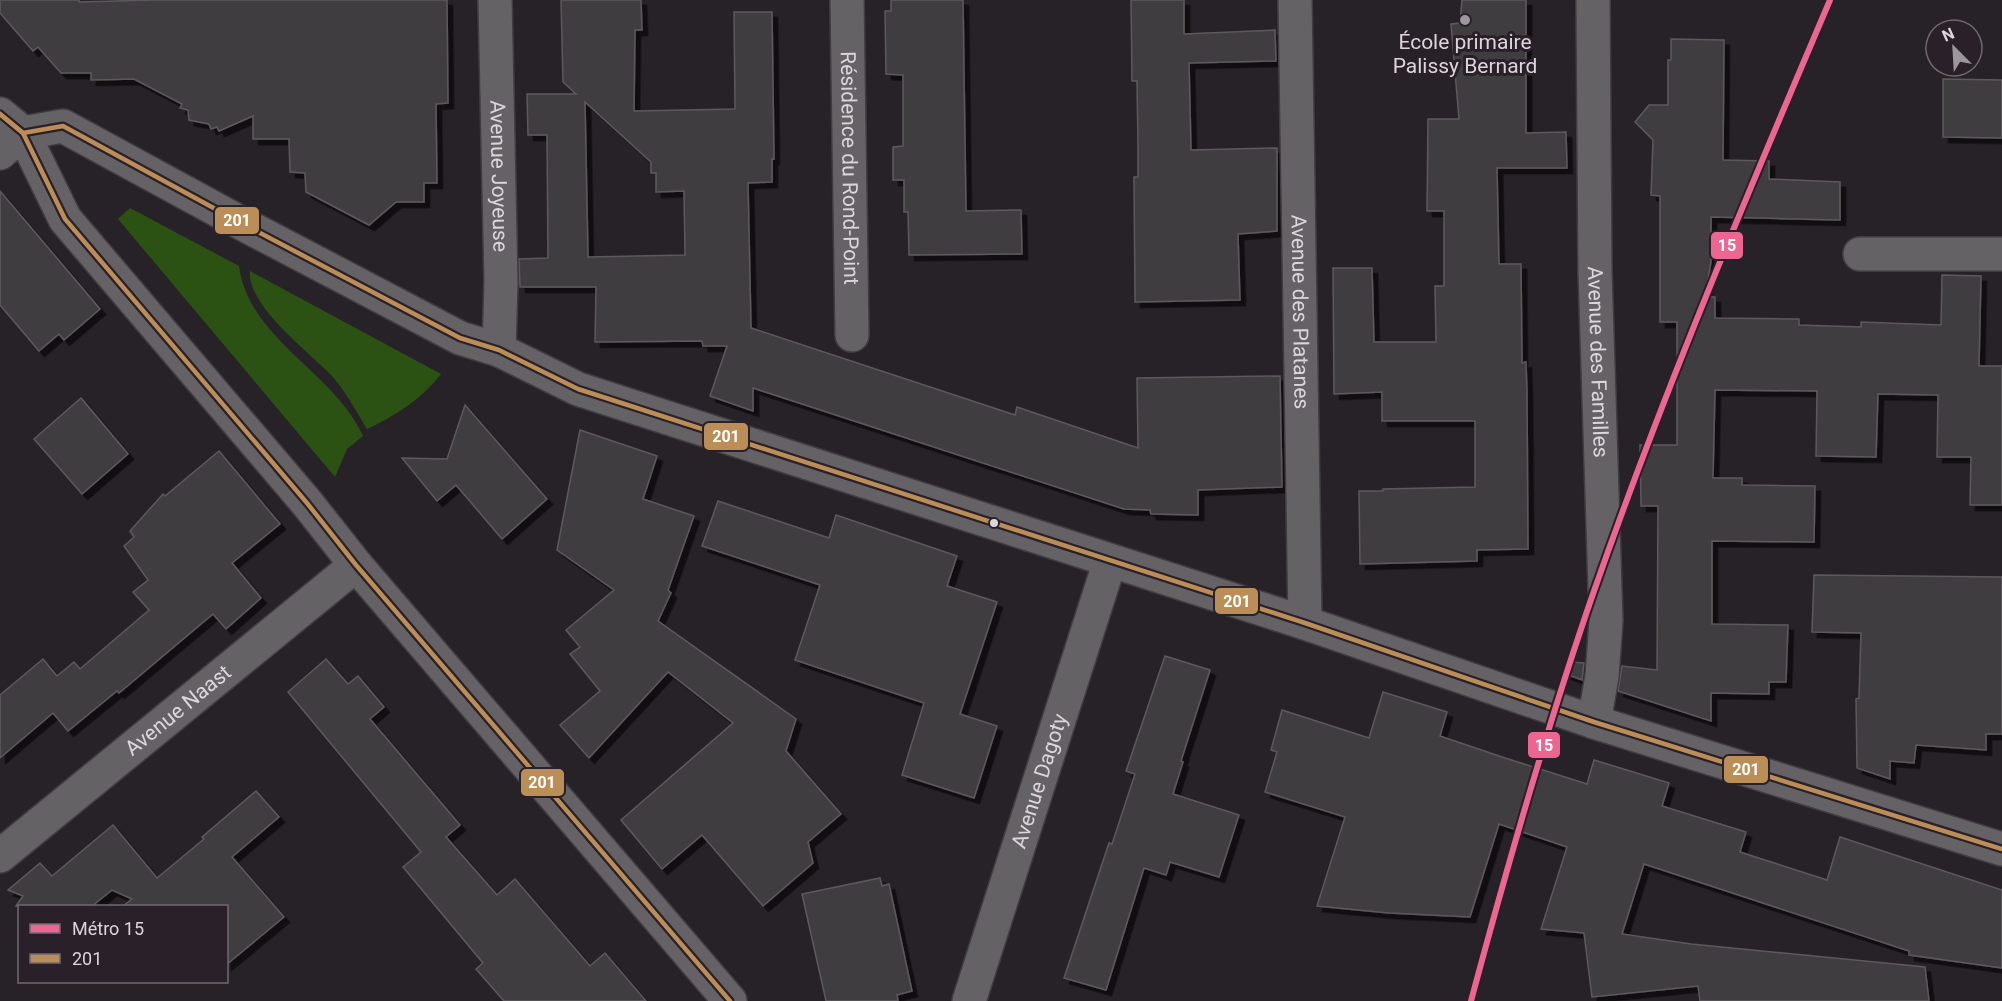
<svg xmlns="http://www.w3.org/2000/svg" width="2002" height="1001" font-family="Roboto,sans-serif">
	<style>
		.green { fill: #2b5212 }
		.building { fill: #413c41; stroke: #5d595d; stroke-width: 1.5; fill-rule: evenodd; filter: url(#shadow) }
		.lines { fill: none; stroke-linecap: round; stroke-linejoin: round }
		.street-casing { stroke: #413c41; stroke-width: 36 }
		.street { stroke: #656265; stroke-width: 33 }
		.bus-1-casing { stroke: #292029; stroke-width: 9 }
		.bus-1 { stroke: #bb8d57; stroke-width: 4.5 }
		.metro-1-casing { stroke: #292029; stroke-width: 10 }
		.metro-1 { stroke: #ed6691; stroke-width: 6 }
		.poi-dot { fill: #9d979d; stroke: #292029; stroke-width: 2 }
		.bus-dot { fill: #dcd6dc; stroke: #292029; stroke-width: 2 }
		.labels { text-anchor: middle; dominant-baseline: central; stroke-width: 6; stroke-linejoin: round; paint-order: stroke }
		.poi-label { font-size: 21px; fill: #dcd6dc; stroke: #292029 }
		.street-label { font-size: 21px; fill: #dcd6dc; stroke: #292029 }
		.line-badge { stroke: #292029; stroke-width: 2 }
		.badge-label { font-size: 16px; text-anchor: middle; font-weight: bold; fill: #fff }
	</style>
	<defs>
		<filter id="shadow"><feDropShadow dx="5.5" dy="5.5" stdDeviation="0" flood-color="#0009"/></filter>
	</defs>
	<rect width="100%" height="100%" fill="#272227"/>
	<g class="green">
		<path d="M130,208L239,266C249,340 334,371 363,436L347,449L335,477L118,219Z"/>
		<path d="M250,271L441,374C422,399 395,416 367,429C356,411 345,390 331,375C309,352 247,306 250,271Z"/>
	</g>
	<g class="building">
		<polygon points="0,0 79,0 79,2 152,0 447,0 448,103 436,104 437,183 424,183 424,202 396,202 369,225 306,192 305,173 290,172 289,139 253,139 253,116 219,131 217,127 211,129 209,124 189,120 188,110 180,108 182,104 134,79 91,80 91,73 61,73 38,47 33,51 0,13"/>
		<path d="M561,0H641L642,30H635L634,111L735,109L734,12H772L774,159H772V182L748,183L751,328L1015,415L1017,407L1138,448L1137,378L1280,376L1282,487L1198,490V515L1151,514L1150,510L1124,509L753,388V411L710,396L727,346H703L702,341L595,342L596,287H520L519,259L548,258L547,135H528L527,94H576L563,82ZM585,102L651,162V173H656V192L684,191L685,255L588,257Z"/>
		<polygon points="891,0 963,0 966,211 1021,210 1022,254 909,255 908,212 904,212 904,180 893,180 893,147 903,146 903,75 886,74 885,11 891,11"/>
		<polygon points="1131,0 1184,0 1184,34 1275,30 1276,61 1189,63 1191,150 1277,148 1277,231 1238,234 1240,300 1135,302 1134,177 1138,177 1138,145 1137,81 1132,81"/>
		<polygon points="1462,0 1526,0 1526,133 1566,132 1567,168 1497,168 1499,264 1521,264 1522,363 1526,362 1527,394 1528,549 1477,550 1477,561 1360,564 1359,491 1383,491 1383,489 1475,487 1475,421 1382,421 1382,392 1334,394 1333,268 1372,268 1374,342 1436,342 1435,286 1444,286 1444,211 1427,211 1428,119 1459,119 1451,24 1460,23"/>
		<polygon points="1671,39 1724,40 1723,160 1769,161 1769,179 1840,182 1840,220 1711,217 1711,262 1705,297 1715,297 1715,318 1799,319 1799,325 1861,327 1861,322 1941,325 1942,275 1981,276 1979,366 2002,366 2002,505 1970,505 1971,457 1937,457 1938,395 1878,394 1876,457 1816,456 1817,391 1715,390 1713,478 1742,478 1742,485 1815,486 1814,542 1712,541 1712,624 1788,625 1786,682 1769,682 1769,694 1711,693 1711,721 1618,691 1622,666 1657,670 1658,506 1641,506 1640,445 1677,445 1677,322 1660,322 1660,196 1651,195 1653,140 1635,122 1649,105 1668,105 1668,60 1671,60"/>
		<polygon points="1943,79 2002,80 2002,138 1943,137"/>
		<polygon points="0,191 100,309 64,340 59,334 39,351 0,305"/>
		<polygon points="81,398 128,454 82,494 34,439"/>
		<polygon points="465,405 547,499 502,539 456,485 437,501 402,458 447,459"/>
		<polygon points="580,430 657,456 643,499 694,516 668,590 671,593 658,621 796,719 786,751 841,814 808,842 813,863 763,906 702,835 662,869 621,820 733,723 668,672 589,758 560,725 600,691 570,654 580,647 566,630 614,590 557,550"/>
		<polygon points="219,451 280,524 232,563 261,598 226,629 213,614 119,693 117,691 68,731 53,713 0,758 0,695 43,659 57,676 74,662 80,669 149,610 133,592 148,580 124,546 134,537 130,531 163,494 165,496"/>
		<polygon points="718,501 829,538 836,515 957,556 947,586 997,602 960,714 997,726 974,798 902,775 924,703 795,660 820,585 702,546"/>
		<polygon points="1814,575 2002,577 2002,734 1986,734 1986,750 1916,745 1914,763 1890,761 1890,779 1857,768 1856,699 1859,698 1861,633 1812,632"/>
		<polygon points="1165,656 1210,670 1181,761 1183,762 1173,794 1239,815 1219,877 1170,862 1166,875 1144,868 1106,990 1064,978 1109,843 1112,844 1135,774 1126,771"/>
		<polygon points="326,659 348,684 358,676 384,707 370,719 460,825 446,837 497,895 515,879 590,966 605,953 646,1001 504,1001 476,969 483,963 403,867 421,852 288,692"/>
		<polygon points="1569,662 1584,663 1582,680 1566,674"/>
		<polygon points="1383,692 1447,712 1440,736 1505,758 1587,784 1594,760 1669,783 1662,806 1746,832 1740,852 1827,880 1840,837 2002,890 2002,968 1909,955 1909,951 1644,864 1622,934 1691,944 1925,967 1929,1001 1700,1001 1698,986 1592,997 1584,933 1541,929 1567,847 1499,824 1470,917 1389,913 1317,906 1345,817 1265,792 1277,752 1271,750 1282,710 1369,738"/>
		<polygon points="256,791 279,817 232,857 284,917 226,965 226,906 123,906 132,899 112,890 92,906 16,906 23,896 8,890 40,863 52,876 113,825 157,878 204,839 202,837"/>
		<polygon points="880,878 882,886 889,884 912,991 897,995 898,1001 826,1001 802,894"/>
	</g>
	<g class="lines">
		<g class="street-casing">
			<g id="street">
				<path id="s1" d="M495,0L501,282L499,350"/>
				<path id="s2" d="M847,0L852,335"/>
				<path id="s3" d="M1295,0L1305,623"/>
				<path id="s4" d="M1593,0L1595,271L1606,621L1602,676L1594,722"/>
				<polyline points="0,114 23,133 65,219 307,503 356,565 730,1001"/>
				<polyline points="23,133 63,126 243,224 460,338 499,350 578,389 1305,623 1594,722 2002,849"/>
				<polyline points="0,153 23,133"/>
				<polyline points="1860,254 2002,254"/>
				<path id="s5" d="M0,856L356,565"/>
				<path id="s6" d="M969,1001L1110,561"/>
			</g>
		</g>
		<use href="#street" class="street"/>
		<g class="bus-1-casing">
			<g id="bus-1">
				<polyline points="0,114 23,133 63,126 243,224 460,338 499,350 578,389 1305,623 1594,722 2002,849"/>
				<polyline points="0,114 23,133 65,219 307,503 356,565 730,1001"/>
			</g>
		</g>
		<use href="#bus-1" class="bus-1"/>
		<g class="metro-1-casing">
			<path id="metro-1" d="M1471,1001C1508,863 1547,726 1594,591C1664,391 1747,195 1830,0"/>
		</g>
		<use href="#metro-1" class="metro-1"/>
	</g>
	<circle class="poi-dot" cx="1465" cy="20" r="6"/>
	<circle class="bus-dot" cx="994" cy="523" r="5"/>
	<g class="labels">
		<g class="poi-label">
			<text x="1465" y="42">École primaire<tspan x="1465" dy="24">Palissy Bernard</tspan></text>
		</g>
		<g class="street-label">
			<text stroke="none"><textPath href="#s2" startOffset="168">Résidence du Rond-Point</textPath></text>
			<text stroke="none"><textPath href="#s1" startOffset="176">Avenue Joyeuse</textPath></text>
			<text stroke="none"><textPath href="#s3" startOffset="312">Avenue des Platanes</textPath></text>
			<text stroke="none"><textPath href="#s4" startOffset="362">Avenue des Familles</textPath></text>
			<text stroke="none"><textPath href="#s5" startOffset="230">Avenue Naast</textPath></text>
			<text stroke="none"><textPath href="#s6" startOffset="231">Avenue Dagoty</textPath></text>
		</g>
	</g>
	<g class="line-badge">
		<rect x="214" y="206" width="46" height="29" rx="6" fill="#bb8d57"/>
		<rect x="1710" y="231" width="34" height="29" rx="6" fill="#ed6691"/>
		<rect x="703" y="422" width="46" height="29" rx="6" fill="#bb8d57"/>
		<rect x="1214" y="587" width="45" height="28" rx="6" fill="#bb8d57"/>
		<rect x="1527" y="731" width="34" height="28" rx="6" fill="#ed6691"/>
		<rect x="1723" y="755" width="46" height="29" rx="6" fill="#bb8d57"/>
		<rect x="520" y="768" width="45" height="29" rx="6" fill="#bb8d57"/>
	</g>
	<g class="badge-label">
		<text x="237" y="226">201</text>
		<text x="1727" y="251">15</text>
		<text x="726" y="442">201</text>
		<text x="1237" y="607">201</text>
		<text x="1544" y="751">15</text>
		<text x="1746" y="775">201</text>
		<text x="542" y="788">201</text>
	</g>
	<rect x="18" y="905" width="210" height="78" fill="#292029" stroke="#716971" stroke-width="1.5"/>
	<rect x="30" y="924" width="30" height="9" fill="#ed6691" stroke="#716971" stroke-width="1.5"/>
	<text x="72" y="935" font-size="18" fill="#dcd6dc">Métro 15</text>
	<rect x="30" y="954" width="30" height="9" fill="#bb8d57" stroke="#716971" stroke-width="1.5"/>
	<text x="72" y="965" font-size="18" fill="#dcd6dc">201</text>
	<g transform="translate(1954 48) rotate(336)"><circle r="28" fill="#292029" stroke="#716971" stroke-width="1.5"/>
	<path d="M0-4.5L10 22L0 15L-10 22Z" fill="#9d979d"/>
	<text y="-9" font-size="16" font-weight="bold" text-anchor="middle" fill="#dcd6dc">N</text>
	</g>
</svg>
